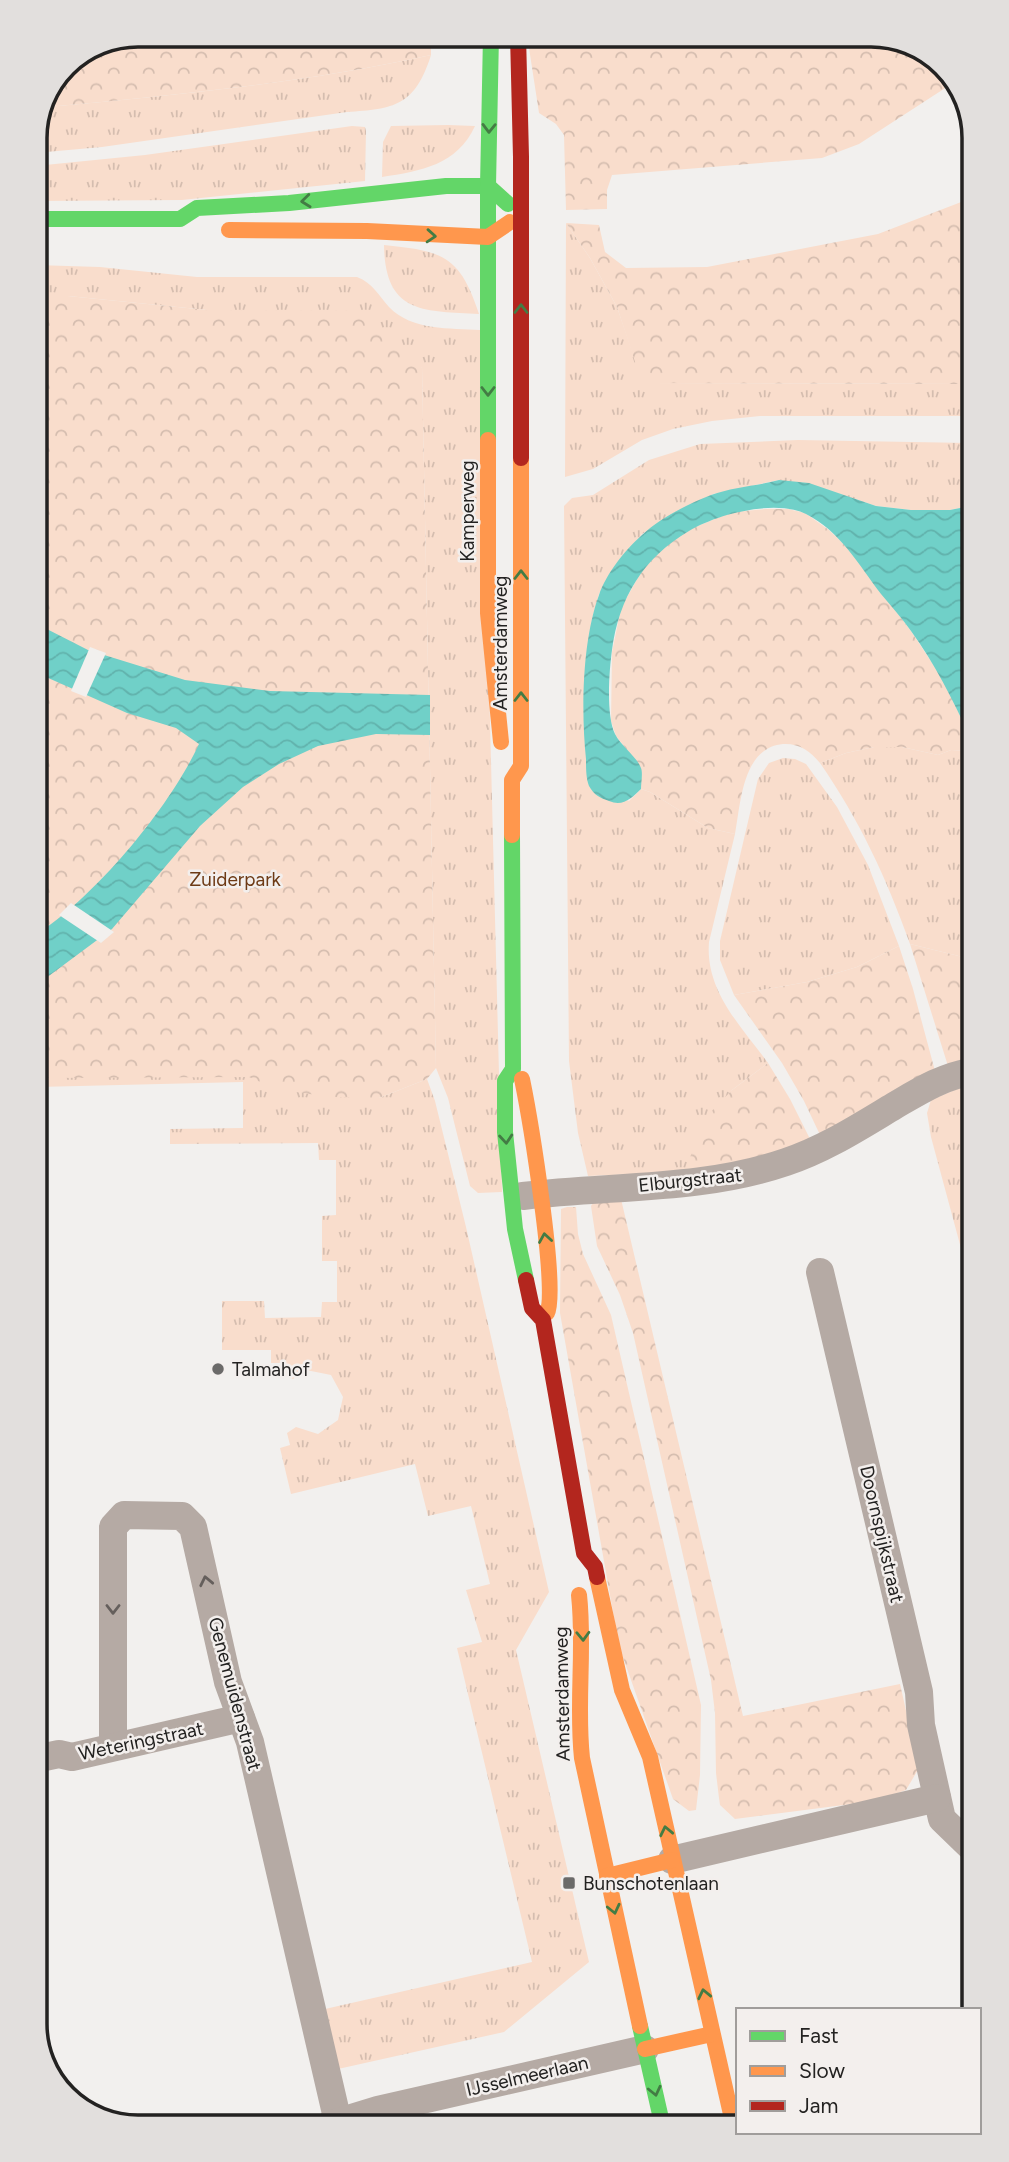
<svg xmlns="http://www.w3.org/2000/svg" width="1009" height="2162" font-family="Figtree,sans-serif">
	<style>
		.grass { fill: url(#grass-tufts) }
		.forest { fill: url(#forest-crowns) }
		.water { fill: url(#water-waves) }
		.pier { fill: #f2f0ee }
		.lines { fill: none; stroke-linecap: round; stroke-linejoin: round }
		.street { stroke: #b5aaa4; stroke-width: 28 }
		.fast { stroke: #63d668; stroke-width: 16 }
		.slow { stroke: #ff974d; stroke-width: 16 }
		.jam { stroke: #b3261e; stroke-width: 16 }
		.oneway { stroke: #437c44 }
		.oneway2 { stroke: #655f5c }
		.poi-dot { fill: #6b6a69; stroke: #f3efed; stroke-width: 2.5 }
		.labels { text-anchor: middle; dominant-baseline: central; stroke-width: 5; stroke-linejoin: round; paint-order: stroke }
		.street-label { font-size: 19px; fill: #232221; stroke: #f3efed }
		.park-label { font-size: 19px; fill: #6d3a15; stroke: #f3efed }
		.poi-label { font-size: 19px; fill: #232221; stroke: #f3efed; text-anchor: start }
		.rim { fill: none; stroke: #232221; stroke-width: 3.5 }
	</style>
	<defs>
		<pattern id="grass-tufts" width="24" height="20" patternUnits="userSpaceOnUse" patternTransform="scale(1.75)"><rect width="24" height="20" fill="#f9ddcc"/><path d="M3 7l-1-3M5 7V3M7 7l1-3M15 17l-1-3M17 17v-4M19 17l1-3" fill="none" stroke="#d5bdaf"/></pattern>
		<pattern id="forest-crowns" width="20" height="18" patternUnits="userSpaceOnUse" patternTransform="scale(1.75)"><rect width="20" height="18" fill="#f9ddcc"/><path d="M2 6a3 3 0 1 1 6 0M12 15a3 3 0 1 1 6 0" fill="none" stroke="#d5bdaf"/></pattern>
		<pattern id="water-waves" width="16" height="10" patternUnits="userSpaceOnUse" patternTransform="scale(1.75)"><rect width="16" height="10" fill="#70d0c8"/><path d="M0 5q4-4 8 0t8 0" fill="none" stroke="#61b2ac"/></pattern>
	</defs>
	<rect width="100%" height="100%" fill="#f2f0ee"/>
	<g class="grass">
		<path d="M431,55C415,106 394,109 347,112L102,147L35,153V132L47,107C175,95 304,83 431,55Z"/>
		<path d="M448,125L475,126C457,165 421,171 382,177L383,142L391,126Z"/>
		<polygon points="352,126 365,127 366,131 365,181 182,200 35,201 35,166 145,155"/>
		<polygon points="566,223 590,258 617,307 643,383 969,384 969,416 760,416 712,421 673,429 642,440 593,469 565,477"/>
		<path d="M384,245C442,251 460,255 479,314C423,311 385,314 384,245Z"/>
		<path d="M36,265L100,267L197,277H357C373,283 379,296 389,307C412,331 450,328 480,330L502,1192L478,1193L470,1186L448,1098L436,1068L422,368L207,310L68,296H36Z"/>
		<path d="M798,440L969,443L970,506L950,510H911L876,506L843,495L779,480L713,494L662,521L642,534L610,573L599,594L592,619L587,658L584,709L588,784L629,801L641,789L650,792L708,828L735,834L709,942C705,991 741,1026 768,1063L732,1090L685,1172L588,1176L578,1133L569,1061L564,506L572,498L593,495L649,460L700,444Z"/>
		<path d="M874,747H902L938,755L951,750L970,751L971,959L910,944C886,877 860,821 820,763L846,753Z"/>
		<polygon points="783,758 795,759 806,764 837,807 868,865 899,946 857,967 807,982 734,995 720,960 720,941 758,779 769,763"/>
		<polygon points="96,1038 379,1098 427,1079 435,1101 466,1227 549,1592 516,1650 589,1962 504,2032 338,2069 325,2009 532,1962 457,1648 482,1642 466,1590 490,1584 471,1506 428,1516 415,1464 291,1494 280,1448 290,1445 287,1433 296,1427 318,1434 338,1420 343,1397 331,1375 306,1370 293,1379 284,1375 283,1363 271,1363 271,1350 222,1350 222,1301 264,1301 265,1318 321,1317 322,1302 337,1302 337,1261 322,1261 322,1216 336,1215 336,1160 319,1160 318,1143 170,1144 170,1129 243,1128 243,1082 38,1087 38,1072"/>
		<polygon points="971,1083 972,1289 931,1137 927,1113 931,1100"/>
	</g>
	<g class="forest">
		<path d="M139,35H431V55C304,83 175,95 47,107L66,65Z"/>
		<polygon points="527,35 877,35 934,57 953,83 859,144 822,158 612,175 607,190 607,209 566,210 564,135 556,124 539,113"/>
		<polygon points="969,199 969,384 642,383 617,307 590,258 566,223 599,225 605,252 626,268 707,267 878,234"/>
		<polygon points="36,296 68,296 207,310 356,310 422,368 436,1068 427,1079 379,1098 330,1097 276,1089 249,1077 38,1078"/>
		<path d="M766,509H788L805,513L829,530L850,550L911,631L944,681L970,737V751L951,750L938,755L902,747H874L846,753L820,763C810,751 799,743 783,744C742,748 741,803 735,834L708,828L650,792L641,789V768L616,736L611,721L612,652L621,608L641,572L667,543L695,527L732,512Z"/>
		<polygon points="910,944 971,959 971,1060 948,1066"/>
		<polygon points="899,946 913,989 935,1071 821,1137 804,1101 782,1063 734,995 807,982 857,967"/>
		<polygon points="768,1063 790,1099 811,1141 751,1161 685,1172 703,1120 732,1090"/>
		<polygon points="621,1199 743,1716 900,1684 919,1768 906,1790 875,1801 735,1819 720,1805 719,1798 716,1773 715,1713 711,1680 633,1333 620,1295 597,1246 591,1206 593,1203"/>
		<polygon points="567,1207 576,1207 578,1234 583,1254 611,1315 701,1705 700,1775 696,1810 689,1811 673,1799 619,1646 560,1313 561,1209"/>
	</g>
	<g class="water">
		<path d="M779,480L809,483L876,506L911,510H950L970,506V737C953,700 935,664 911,631C902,618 891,606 881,594C859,565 840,531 806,514C775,499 717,514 689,531C643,558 619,598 612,650C609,672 606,715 615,734C621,746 637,757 641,768C643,773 641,783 641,789C632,798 623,807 609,801C600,798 594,795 589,786C586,778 586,768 586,759C581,711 582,641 599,595C606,574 625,550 642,535C660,518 688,504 711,495C732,487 757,486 779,480Z"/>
		<path d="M37,624L88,650L185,680L270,691L430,695V735L376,734L318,746L279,764L243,787L200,826L112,929L38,984L37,934C96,896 170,807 199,744L176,728L127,713L37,673Z"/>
	</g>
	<g class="pier">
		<polygon points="90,647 106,653 86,697 71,691"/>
		<polygon points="71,903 114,932 101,943 59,915"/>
	</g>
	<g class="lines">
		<g class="street">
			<path d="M523,1196C611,1185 701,1191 786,1162C825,1149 859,1127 894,1106C918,1092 943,1076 971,1072"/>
			<polyline points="820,1272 919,1692 921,1725 942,1819 973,1849"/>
			<polyline points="113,1747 113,1527 124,1515 182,1516 193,1527 228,1682 250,1742 338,2122"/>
			<polyline points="40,1758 59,1754 72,1757 241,1718"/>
			<polyline points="672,1860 937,1798"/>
			<polyline points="329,2125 378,2110 645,2049"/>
		</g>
		<g class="fast">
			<polyline points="35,219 180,219 197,208 289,203 446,186 488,186 508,204"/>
			<polyline points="488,440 488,186 491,35"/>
			<polyline points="512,835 513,1069 505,1081 505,1132 515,1229 526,1280"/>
			<polyline points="640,2026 662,2123"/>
		</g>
		<g class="slow">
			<polyline points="229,230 367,231 488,237 510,222"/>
			<polyline points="488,440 488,613 501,742"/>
			<polyline points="512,835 512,780 521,766 521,458"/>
			<path d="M522,1079C529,1113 559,1291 547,1313"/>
			<polyline points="597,1577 622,1690 650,1757 733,2123"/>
			<path d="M579,1595C585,1649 576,1704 582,1758L640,2026"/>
			<polyline points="607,1876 672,1860"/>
			<polyline points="645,2049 712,2034"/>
		</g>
		<g class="jam">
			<polyline points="518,35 521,157 521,458"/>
			<polyline points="526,1280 532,1308 543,1320 584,1553 595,1567 597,1577"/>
		</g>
	</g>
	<defs><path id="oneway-chevron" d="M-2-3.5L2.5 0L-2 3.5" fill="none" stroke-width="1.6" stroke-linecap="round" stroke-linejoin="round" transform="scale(1.75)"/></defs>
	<g class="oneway">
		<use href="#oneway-chevron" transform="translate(489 128) rotate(91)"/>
		<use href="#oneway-chevron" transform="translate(306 201) rotate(174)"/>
		<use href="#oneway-chevron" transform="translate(431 236) rotate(4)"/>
		<use href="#oneway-chevron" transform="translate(521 309) rotate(-90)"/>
		<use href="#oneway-chevron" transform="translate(488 391) rotate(90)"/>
		<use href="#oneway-chevron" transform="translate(521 575) rotate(-90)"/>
		<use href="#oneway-chevron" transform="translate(521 697) rotate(-90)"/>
		<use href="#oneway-chevron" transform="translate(506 1139) rotate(85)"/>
		<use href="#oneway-chevron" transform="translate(545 1238) rotate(-99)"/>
		<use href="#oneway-chevron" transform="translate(583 1636) rotate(88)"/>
		<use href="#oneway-chevron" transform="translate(666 1831) rotate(-102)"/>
		<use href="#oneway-chevron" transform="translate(614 1909) rotate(77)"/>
		<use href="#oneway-chevron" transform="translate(704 1994) rotate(-102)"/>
		<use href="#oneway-chevron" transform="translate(655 2091) rotate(77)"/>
	</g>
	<g class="oneway2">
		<use href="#oneway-chevron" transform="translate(206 1581) rotate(-102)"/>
		<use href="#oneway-chevron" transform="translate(113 1609) rotate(90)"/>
	</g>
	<g class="poi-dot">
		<circle cx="218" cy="1369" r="7"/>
		<rect x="562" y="1876" width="14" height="14" rx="3.5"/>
	</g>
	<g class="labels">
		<g class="street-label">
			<text transform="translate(467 511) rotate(-90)">Kamperweg</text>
			<text transform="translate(500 643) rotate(-90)">Amsterdamweg</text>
			<text transform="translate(690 1180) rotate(-6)">Elburgstraat</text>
			<text transform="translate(882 1534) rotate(77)">Doornspijkstraat</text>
			<text transform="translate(235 1694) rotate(75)">Genemuidenstraat</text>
			<text transform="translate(562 1694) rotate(-91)">Amsterdamweg</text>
			<text transform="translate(141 1741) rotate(-12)">Weteringstraat</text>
			<text transform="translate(527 2076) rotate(-13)">IJsselmeerlaan</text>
		</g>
		<g class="park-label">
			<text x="235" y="879">Zuiderpark</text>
		</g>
		<g class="poi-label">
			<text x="232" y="1369">Talmahof</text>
			<text x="583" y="1883">Bunschotenlaan</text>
		</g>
	</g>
	<path d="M0 0H1009V2162H0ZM138 47H871A91 91 0 0 1 962 138V2024A91 91 0 0 1 871 2115H138A91 91 0 0 1 47 2024V138A91 91 0 0 1 138 47Z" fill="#e2dfdd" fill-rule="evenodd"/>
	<path class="rim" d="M138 47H871A91 91 0 0 1 962 138V2024A91 91 0 0 1 871 2115H138A91 91 0 0 1 47 2024V138A91 91 0 0 1 138 47Z"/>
	<rect x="736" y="2008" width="245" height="126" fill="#f3efed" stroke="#a09d9b" stroke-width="2"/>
	<rect x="750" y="2031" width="35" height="10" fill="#63d668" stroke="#a09d9b" stroke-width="2"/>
	<text x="799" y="2043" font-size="21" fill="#232221">Fast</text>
	<rect x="750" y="2066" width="35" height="10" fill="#ff974d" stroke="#a09d9b" stroke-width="2"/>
	<text x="799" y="2078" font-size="21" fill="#232221">Slow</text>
	<rect x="750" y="2101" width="35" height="10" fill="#b3261e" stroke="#a09d9b" stroke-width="2"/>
	<text x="799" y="2113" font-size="21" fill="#232221">Jam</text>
</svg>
